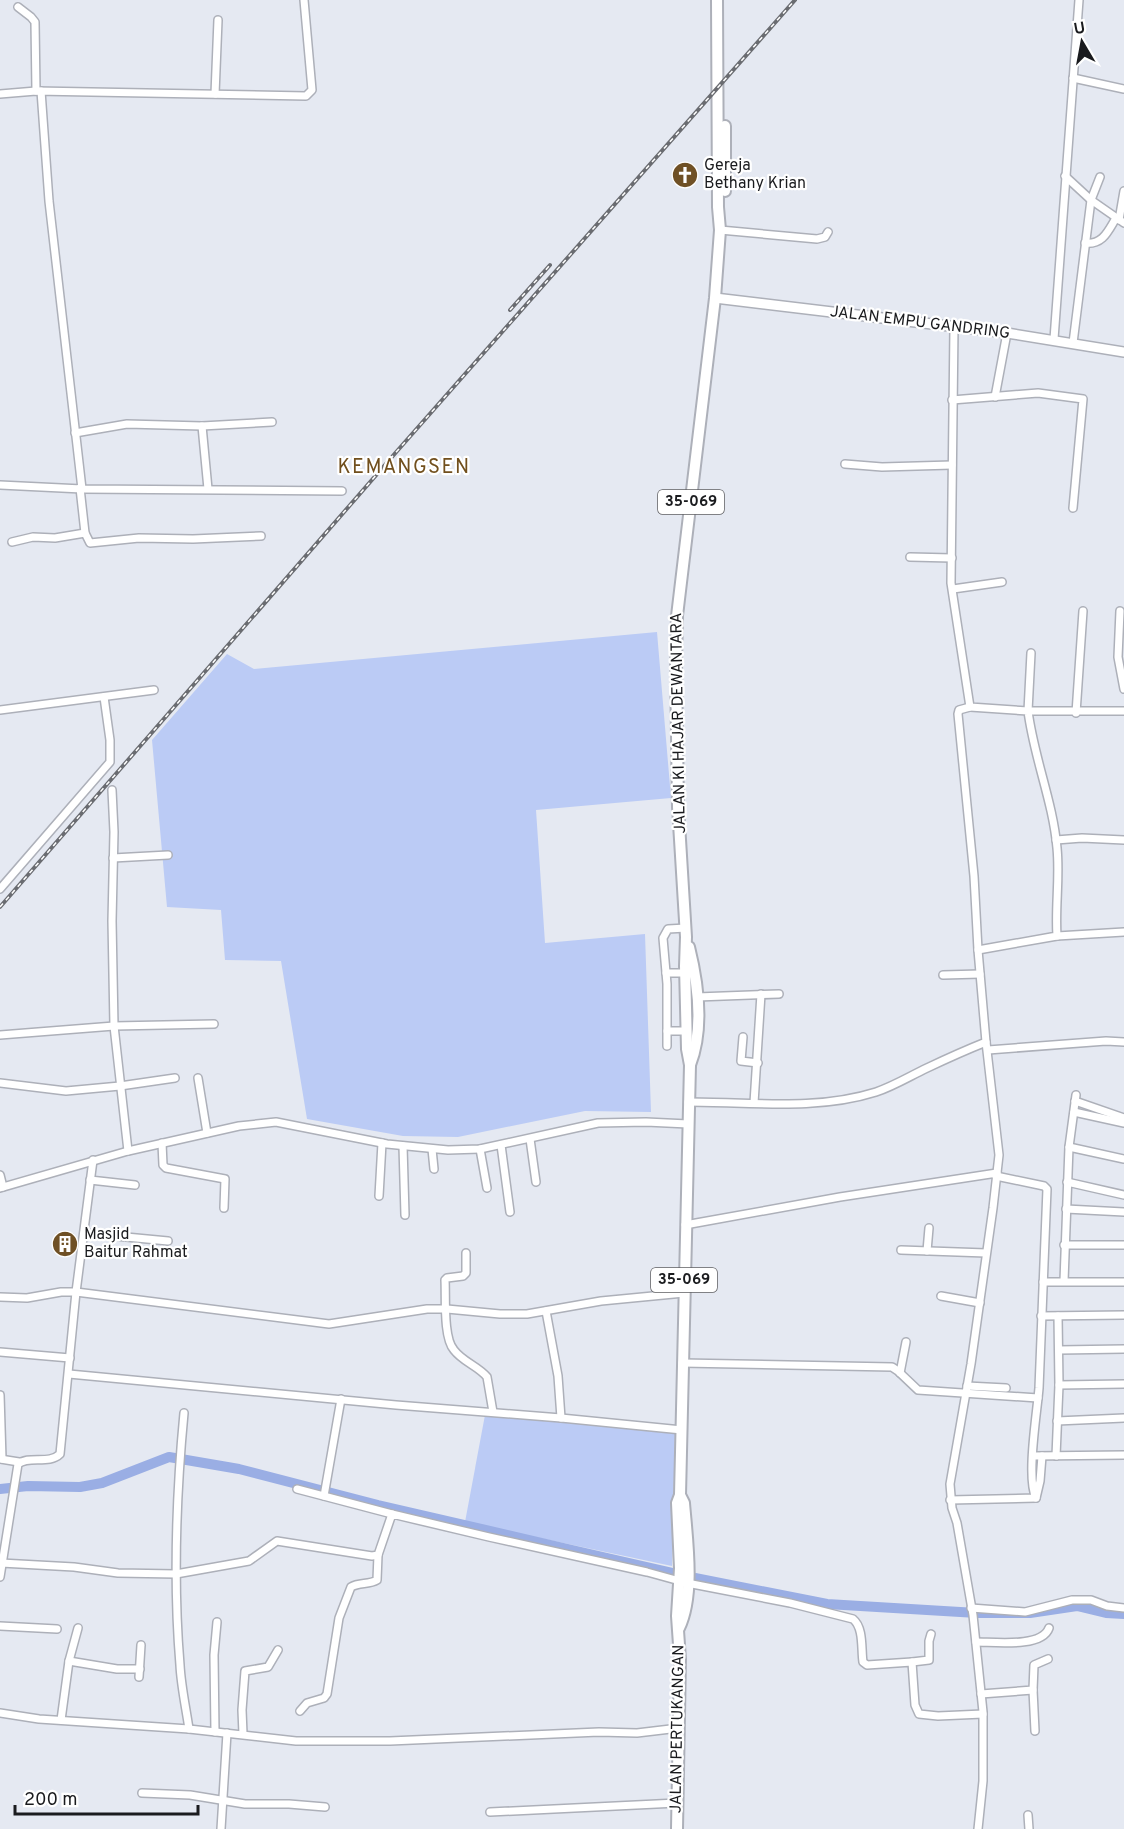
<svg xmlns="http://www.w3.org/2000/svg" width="1124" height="1829" font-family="Overpass,sans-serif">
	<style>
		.green { fill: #bbcbf5 }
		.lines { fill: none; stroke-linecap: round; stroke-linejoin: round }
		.river { stroke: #9aaee4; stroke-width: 10 }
		.street-casing { stroke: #adb0b9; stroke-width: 10 }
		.secondary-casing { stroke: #adb0b9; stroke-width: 12 }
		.primary-casing { stroke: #adb0b9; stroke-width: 14 }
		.street { stroke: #fff; stroke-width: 7 }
		.secondary { stroke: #fff; stroke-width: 9 }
		.primary { stroke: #fff; stroke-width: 10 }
		.rail-casing { stroke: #6a6c71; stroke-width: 4 }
		.rail { stroke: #fff; stroke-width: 1.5; stroke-dasharray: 4.5; stroke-linecap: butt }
		.labels { text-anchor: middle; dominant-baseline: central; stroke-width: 4.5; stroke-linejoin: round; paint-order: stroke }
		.shield { fill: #fff; stroke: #5f5f62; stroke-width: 1.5 }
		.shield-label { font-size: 15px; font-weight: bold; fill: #1a1b1e }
		.poi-label { font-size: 16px; fill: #1a1b1e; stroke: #fff; text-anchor: start }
		.street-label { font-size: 16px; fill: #1a1b1e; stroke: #fff }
		.quarter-label { font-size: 20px; letter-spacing: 1.5px; fill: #714f1d; stroke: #fff }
	</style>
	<rect width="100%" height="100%" fill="#e5e9f2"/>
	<g class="green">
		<polygon points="657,632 671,798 536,810 545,943 645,934 651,1112 585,1111 458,1137 403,1136 307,1119 281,961 225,960 221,910 167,907 152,740 227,654 254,669"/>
		<polygon points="485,1415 675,1433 672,1566 465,1522"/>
	</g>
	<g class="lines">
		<polyline class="river" points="0,1489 28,1486 80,1487 102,1483 169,1457 239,1469 378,1505 568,1549 695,1578 827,1604 977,1613 1030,1613 1077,1606 1106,1613 1124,1614"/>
		<g class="street-casing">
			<g id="street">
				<polyline points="18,7 31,17 35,22 36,91"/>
				<polyline points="1073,78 1124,89"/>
				<polyline points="41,91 49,201 82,489"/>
				<polyline points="0,94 36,91 306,96 312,90 304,0"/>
				<polyline points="215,94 218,20"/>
				<polyline points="1065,176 1091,200 1124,223"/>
				<polyline points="1119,220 1124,191"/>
				<polyline points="720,230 817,239 825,237 828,232"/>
				<path d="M1085,243C1103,245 1108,231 1116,218"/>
				<polyline points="1054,339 1079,0"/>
				<polyline points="1073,343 1091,200 1100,177"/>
				<polyline points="995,397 1007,333"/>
				<polyline points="952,400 1038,393 1083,399 1073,508"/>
				<polyline points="202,426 208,489"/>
				<polyline points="75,433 127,424 202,426 272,422"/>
				<polyline points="845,464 882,467 952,465"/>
				<polyline points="0,485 82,489 342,491"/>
				<polyline points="80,488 85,533 90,543 139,538 193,539 261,536"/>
				<polyline points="12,542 33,537 55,538 85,533"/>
				<polyline points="910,557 952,558"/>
				<polyline points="953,589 1002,582"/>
				<polyline points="1120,611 1118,657 1124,689"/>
				<polyline points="1031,653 1028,711 1124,711"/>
				<polyline points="970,707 959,710 958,714 974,876 978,950"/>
				<polyline points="0,710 154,690"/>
				<polyline points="1076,713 1083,611"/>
				<polyline points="112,790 114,832 112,921 114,1026 128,1151"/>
				<polyline points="1056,840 1082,838 1124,840"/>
				<polyline points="113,858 168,855"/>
				<polyline points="0,889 110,762 110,740 104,697"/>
				<polyline points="1057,936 1124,932"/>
				<polyline points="666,973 685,973"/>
				<polyline points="943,975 980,974"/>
				<polyline points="697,997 779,994"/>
				<polyline points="667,1031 687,1031"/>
				<polyline points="0,1035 114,1026 214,1024"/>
				<polyline points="743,1037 741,1061 758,1063"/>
				<polyline points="667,1046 667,984 663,938 668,929 686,928"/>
				<polyline points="988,1050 1106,1041 1124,1042"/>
				<polyline points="198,1078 207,1133"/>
				<polyline points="0,1083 66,1091 120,1086 175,1078"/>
				<polyline points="1075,1101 1124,1118"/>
				<path d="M688,1102C751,1102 816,1111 876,1092C894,1086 910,1076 927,1068C946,1059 966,1050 986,1042L978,950L1057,936C1055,907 1060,877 1057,848C1053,802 1034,758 1028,711L970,707L951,583L954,327"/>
				<polyline points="754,1103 761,994"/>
				<polyline points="1074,1112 1124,1123"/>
				<polyline points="530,1139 536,1182"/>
				<polyline points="162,1143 163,1165 166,1168 225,1179 224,1208"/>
				<polyline points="501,1145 510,1212"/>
				<polyline points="403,1146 405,1215"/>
				<polyline points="1069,1147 1124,1159"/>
				<polyline points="432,1149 434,1169"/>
				<polyline points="480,1149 487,1188"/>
				<polyline points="0,1175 3,1187"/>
				<polyline points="90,1180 135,1185"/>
				<polyline points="1067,1182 1124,1195"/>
				<polyline points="0,1188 128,1151 239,1126 276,1122 387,1144 448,1150 480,1149 598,1123 646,1122 688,1124"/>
				<polyline points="379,1196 382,1143"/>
				<polyline points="1066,1209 1124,1212"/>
				<polyline points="685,1225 840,1197 997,1173"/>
				<polyline points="84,1233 168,1241"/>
				<polyline points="1064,1245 1124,1245"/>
				<polyline points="901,1250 986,1253"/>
				<polyline points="927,1251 929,1228"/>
				<path d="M466,1253V1273L463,1276L447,1278L445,1280C446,1297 443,1338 454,1350C463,1362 478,1366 487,1377L493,1412"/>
				<polyline points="1064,1281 1069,1147 1076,1095"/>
				<polyline points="1043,1282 1124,1282"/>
				<polyline points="941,1296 980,1303"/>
				<polyline points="0,1297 27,1298 61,1292 76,1292 329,1324 427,1309 447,1309 500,1314 527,1314 601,1301 684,1293"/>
				<polyline points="546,1311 558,1376 561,1418"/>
				<polyline points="1041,1316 1124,1315"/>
				<polyline points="1059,1350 1124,1349"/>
				<polyline points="0,1352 70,1358"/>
				<polyline points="682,1363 892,1367 898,1371 918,1390 1038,1398"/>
				<polyline points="900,1373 906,1342"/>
				<polyline points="69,1374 396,1405 561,1418 682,1430"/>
				<polyline points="1059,1385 1124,1384"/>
				<polyline points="967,1386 1006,1388"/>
				<polyline points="0,1395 2,1459"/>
				<path d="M184,1413C176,1497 173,1581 180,1665C181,1686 186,1708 189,1729"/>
				<polyline points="1057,1421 1124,1418"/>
				<polyline points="1033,1456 1124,1455"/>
				<polyline points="1056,1456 1059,1385 1058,1316"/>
				<polyline points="0,1459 19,1462"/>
				<polyline points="297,1489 392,1514"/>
				<polyline points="324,1496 341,1399"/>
				<polyline points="1036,1498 1040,1481 1042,1456"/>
				<path d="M950,1500L1036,1498C1026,1478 1037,1413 1039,1388C1042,1322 1044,1255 1047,1189L1044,1186L996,1176"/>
				<path d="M1,1563L74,1567L118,1573L176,1574L249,1561L277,1541L372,1556L378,1555L392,1514L489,1537L647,1572L687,1583L790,1603L853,1619C864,1628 861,1649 863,1662L867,1665L912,1662L915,1705L919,1714L938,1716L983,1714"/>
				<path d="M0,1577L18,1464C29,1455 49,1465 60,1454L76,1292L93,1160"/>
				<polyline points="971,1608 1025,1612 1072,1600 1091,1600 1107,1606 1124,1608"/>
				<polyline points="0,1626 57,1629"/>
				<path d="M976,1642C994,1642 1042,1648 1049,1628"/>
				<polyline points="69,1661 117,1669 140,1669"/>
				<polyline points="912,1662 929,1660 929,1641 931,1634"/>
				<polyline points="139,1677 141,1645"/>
				<polyline points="1033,1690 1035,1731"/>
				<polyline points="981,1694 1033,1690 1034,1665 1048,1659"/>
				<path d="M300,1711L307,1703L324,1698L327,1694L339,1618L351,1587C359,1582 369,1585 377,1580L378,1555"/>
				<polyline points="0,1713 39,1719 189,1729 296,1741 390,1741 599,1732 637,1733 679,1728"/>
				<polyline points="61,1720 69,1661 78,1628"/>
				<polyline points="215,1732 214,1655 217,1622"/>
				<polyline points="243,1734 242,1710 245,1671 268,1667 278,1650"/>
				<polyline points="142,1793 190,1795 245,1804 289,1804 325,1807"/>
				<polyline points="490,1812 677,1803"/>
				<polyline points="1028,1815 1029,1829"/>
				<polyline points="221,1829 227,1733"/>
				<polyline points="978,1829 983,1781 983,1712 973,1615 957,1523 952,1508 950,1484 971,1364 993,1208 999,1155 986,1042"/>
			</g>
		</g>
		<g class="secondary-casing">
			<polyline id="secondary" points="715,298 1007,333 1124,352"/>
		</g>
		<g class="primary-casing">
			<g id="primary">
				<polyline points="725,191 725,126"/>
				<path d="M689,947C698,983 704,1029 690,1065"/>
				<path d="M679,1628C695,1595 687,1540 684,1503L680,1495"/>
				<polyline points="677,1829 680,1659 677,1616 680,1568 677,1503 680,1495 690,1065 687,1049 685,966 686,937 678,807 676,663 677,616 715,298 720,230 718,207 717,0"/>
			</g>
		</g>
		<use href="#street" class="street"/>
		<use href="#secondary" class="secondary"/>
		<use href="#primary" class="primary"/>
		<g class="rail-casing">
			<g id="rail">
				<polyline points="510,310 550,265"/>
				<polyline points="0,907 398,450 795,0"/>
			</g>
		</g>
		<use href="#rail" class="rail"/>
	</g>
	<defs>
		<g id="church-disc" transform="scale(1.35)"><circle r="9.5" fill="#6f5025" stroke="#fff"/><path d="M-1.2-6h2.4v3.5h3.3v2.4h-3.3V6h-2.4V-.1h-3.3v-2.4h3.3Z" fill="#fff"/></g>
		<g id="building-disc" transform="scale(1.35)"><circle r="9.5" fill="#6f5025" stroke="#fff"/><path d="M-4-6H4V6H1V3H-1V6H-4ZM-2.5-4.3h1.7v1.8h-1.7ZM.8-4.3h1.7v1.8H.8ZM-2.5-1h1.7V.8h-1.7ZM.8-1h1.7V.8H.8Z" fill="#fff"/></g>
	</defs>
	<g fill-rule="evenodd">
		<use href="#church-disc" x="685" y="175"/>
		<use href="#building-disc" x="65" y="1244"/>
	</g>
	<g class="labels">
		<g class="shield">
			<rect x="658" y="490" width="66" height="24" rx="4.5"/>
			<rect x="651" y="1268" width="66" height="24" rx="4.5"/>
		</g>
		<g class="shield-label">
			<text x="691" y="502">35-069</text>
			<text x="684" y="1280">35-069</text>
		</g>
		<g class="poi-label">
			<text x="704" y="166">Gereja<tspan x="704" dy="18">Bethany Krian</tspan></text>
			<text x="84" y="1235">Masjid<tspan x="84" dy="18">Baitur Rahmat</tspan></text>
		</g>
		<g class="street-label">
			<text transform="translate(920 323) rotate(7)">JALAN EMPU GANDRING</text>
			<text transform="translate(679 723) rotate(-91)">JALAN KI HAJAR DEWANTARA</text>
			<text transform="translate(678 1729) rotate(-89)">JALAN PERTUKANGAN</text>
		</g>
		<g class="quarter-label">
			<text x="404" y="468">KEMANGSEN</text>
		</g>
	</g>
	<g transform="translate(1082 42) rotate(350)" stroke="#ffffff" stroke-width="4.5" paint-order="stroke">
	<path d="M0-4.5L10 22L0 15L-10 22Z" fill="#1a1b1e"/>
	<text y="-9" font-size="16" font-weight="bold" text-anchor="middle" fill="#1a1b1e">U</text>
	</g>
	<path d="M15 1805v9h183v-9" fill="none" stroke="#1a1b1e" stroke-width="3"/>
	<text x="24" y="1805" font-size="18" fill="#1a1b1e" stroke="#ffffff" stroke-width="4.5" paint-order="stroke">200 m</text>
</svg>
